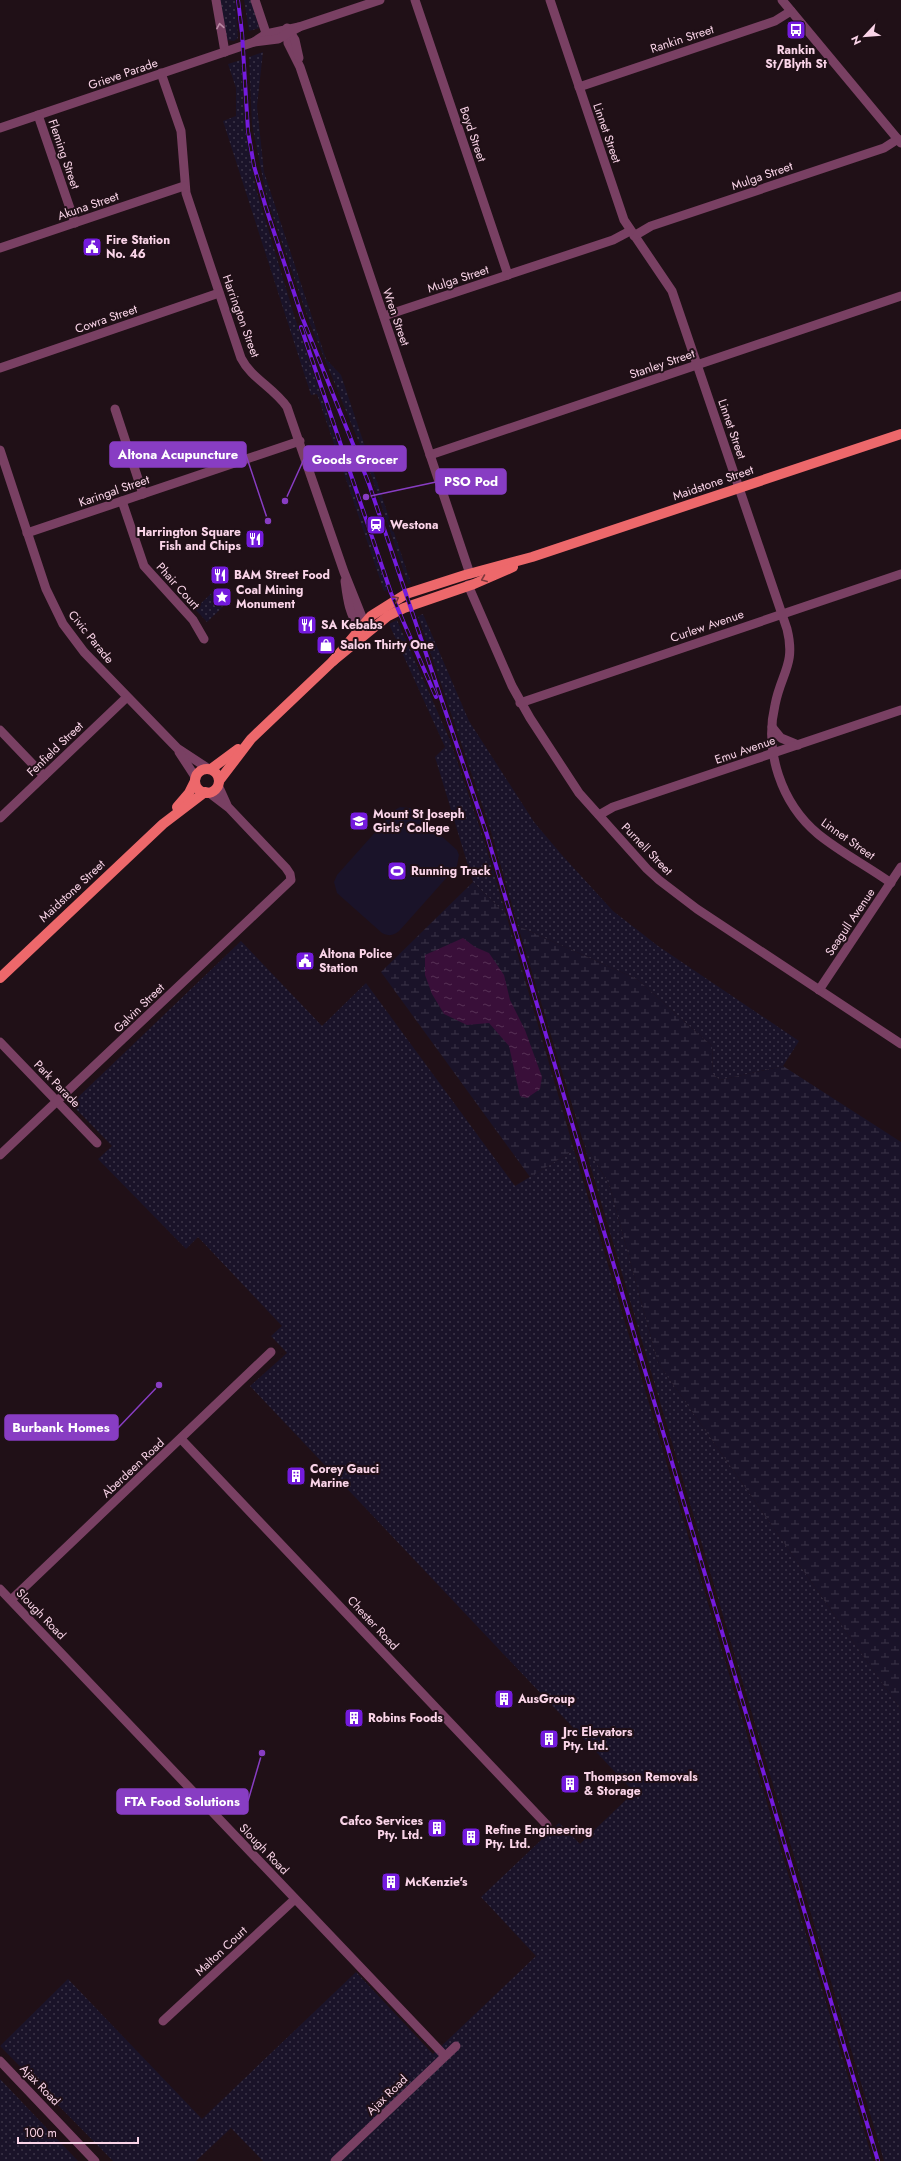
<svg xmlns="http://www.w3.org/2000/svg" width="901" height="2161" font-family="Jost,sans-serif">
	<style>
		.green { fill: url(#green-dots) }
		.wetland { fill: url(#wetland-marsh) }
		.pitch { fill: #1a1329 }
		.water { fill: url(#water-ripples) }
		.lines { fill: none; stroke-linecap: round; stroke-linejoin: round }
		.minor { stroke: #794063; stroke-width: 9 }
		.major { stroke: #ed686b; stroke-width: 10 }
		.rail-casing { stroke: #741bde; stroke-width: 4 }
		.rail { stroke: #201017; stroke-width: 2.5; stroke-dasharray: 8; stroke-linecap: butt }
		.oneway { stroke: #ba8aa6 }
		.oneway2 { stroke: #7c383d }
		.labels { text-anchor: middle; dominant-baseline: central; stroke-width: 4; stroke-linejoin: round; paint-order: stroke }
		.street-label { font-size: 12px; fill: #fad4e8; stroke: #201017 }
		.poi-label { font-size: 12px; font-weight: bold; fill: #fad4e8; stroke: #201017; text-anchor: start }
		.leader { fill: none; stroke: #883dc3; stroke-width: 1.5 }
		.callout-dot { fill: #883dc3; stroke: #201017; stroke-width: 1.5 }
		.callout { fill: #883dc3; stroke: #883dc3; stroke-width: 1.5 }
		.callout-label { font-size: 13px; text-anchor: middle; font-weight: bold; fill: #fff }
	</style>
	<defs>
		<pattern id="green-dots" width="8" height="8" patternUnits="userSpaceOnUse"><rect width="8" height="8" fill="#1a1329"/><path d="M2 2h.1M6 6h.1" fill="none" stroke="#3c3448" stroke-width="1.8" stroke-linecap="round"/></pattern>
		<pattern id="wetland-marsh" width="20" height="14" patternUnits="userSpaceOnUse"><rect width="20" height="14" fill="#1a1329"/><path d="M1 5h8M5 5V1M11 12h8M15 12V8" fill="none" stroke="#3c3448"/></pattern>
		<pattern id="water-ripples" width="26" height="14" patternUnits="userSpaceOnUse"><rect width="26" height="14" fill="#390f39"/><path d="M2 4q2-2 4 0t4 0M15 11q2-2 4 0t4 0" fill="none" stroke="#573156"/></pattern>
	</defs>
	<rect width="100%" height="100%" fill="#201017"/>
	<g class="green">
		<polygon points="219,0 235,0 238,38 234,41 227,40"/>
		<polygon points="244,0 251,0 259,28 249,31"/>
		<polygon points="263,52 257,106 264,172 326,359 341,375 411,583 408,584 365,457 309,321 267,199 252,125 249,57"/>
		<polygon points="241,60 245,130 256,189 295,318 369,539 388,590 384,591 317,394 311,395 223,121 236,116 236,88 228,64"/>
		<polygon points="217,588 229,601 207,622 195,609"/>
		<polygon points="423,614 469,721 534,822 561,854 613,911 658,946 799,1041 783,1066 720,1080 713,1074 712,1046 637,979 518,926 490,828 418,616"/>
		<polygon points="397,620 450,740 484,840 506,914 473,882 435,757 445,747 389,624"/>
		<polygon points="241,941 322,1026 366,983 515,1186 574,1150 873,2161 263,2161 231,2128 196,2161 113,2161 0,2046 68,1979 202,2119 356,1972 433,2054 536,1956 481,1897 559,1823 580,1844 634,1792 250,1386 287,1353 271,1336 282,1326 198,1237 186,1249 98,1159 112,1146 74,1107 74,1101"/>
		<polygon points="583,1141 609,1184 658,1363 901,1710 901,2161 884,2161"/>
		<polygon points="0,2079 78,2161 0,2161"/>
	</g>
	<g class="wetland">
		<polygon points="473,882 506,914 574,1150 530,1177 381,972"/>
		<polygon points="518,926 637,979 712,1046 713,1074 720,1080 783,1066 901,1142 901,1710 658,1363 609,1184 583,1141"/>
	</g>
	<path class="pitch" d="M400,807L410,808L457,850L459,855L457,866L400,930C395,935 389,937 382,933L337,893L334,882L337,875L395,810Z"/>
	<polygon class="water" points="463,938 475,947 489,953 504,975 510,1000 525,1030 542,1077 540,1089 527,1098 520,1096 509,1046 489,1023 467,1025 444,1014 432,994 425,975 425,955"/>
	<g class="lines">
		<g class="minor">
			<polyline points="216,0 225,52"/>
			<polyline points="255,0 268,39"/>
			<polyline points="415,0 508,275"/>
			<path d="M550,0L624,220L672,291L787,629C796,665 781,673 775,705C764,751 781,803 818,834C840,852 867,866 891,883"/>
			<polyline points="782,0 901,143"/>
			<polyline points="287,28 288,43 300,67 470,574"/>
			<polyline points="288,29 295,40 299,58"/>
			<polyline points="254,42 266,34 299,27 380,0"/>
			<path d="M161,73L181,131L186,193L241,358C251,378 274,388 287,407L344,572L364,622"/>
			<polyline points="579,87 775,21 791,11"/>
			<polyline points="38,115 75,223"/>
			<polyline points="0,128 254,42 278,39 299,27"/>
			<polyline points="634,236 651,226 884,148 898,139"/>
			<polyline points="0,248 184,186"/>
			<polyline points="384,316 613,240 630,231"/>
			<polyline points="0,368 219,293"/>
			<polyline points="115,409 143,494"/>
			<polyline points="0,450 46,589 63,624 84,652 177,748 209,769"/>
			<polyline points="430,455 901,296"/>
			<polyline points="122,501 144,566 193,620 204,639"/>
			<polyline points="27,533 300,441"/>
			<path d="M345,581C347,596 349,616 360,627"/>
			<polyline points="468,585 512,686 530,718 579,793 647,869 659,880 697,909 901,1044"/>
			<polyline points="520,703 901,574"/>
			<polyline points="772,727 781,738 798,745"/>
			<polyline points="0,730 44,776"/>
			<polyline points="179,752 196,778"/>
			<polyline points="218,785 227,805"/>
			<polyline points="599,815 613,807 901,710"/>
			<polyline points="0,818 127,697"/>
			<polyline points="819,990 901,867"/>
			<polyline points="0,1042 97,1143"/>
			<polyline points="0,1155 291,880 290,874 286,868 229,808 208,792"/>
			<polyline points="181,1439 547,1825"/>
			<polyline points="0,1589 445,2056"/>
			<polyline points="11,1600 271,1352"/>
			<polyline points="163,2021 295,1899"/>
			<polyline points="0,2061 95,2161"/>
			<polyline points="335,2161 456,2046"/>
		</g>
		<g class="major">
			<polyline points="333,661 371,616 406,594 465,575 532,557 901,434"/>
			<polyline points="211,769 238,749"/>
			<circle cx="207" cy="781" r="12"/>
			<polyline points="219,781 251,739 333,661 388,616 404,608 474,584 513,567"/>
			<polyline points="177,807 189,793 195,781"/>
			<polyline points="0,978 163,824 205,792"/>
		</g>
		<g class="rail-casing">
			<g id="rail">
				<polyline points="238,0 242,33 248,131 254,166 266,208 302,317 369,484 487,835 878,2161"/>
				<polyline points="301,327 391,593 436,697"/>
			</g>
		</g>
		<use href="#rail" class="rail"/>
	</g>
	<defs><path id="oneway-chevron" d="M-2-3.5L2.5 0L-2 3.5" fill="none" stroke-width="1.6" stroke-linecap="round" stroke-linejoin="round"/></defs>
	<use class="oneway" href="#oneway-chevron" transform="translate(220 26) rotate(-100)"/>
	<g class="oneway2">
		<use href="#oneway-chevron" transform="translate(484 579) rotate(158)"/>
		<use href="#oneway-chevron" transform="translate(396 599) rotate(-28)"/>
	</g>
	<defs>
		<g id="bus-square" transform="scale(1)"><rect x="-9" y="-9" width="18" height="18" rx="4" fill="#741bde" stroke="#201017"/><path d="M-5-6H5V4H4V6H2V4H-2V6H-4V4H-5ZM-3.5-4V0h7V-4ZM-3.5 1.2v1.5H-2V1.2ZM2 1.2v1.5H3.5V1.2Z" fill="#fff"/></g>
		<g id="civic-square" transform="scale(1)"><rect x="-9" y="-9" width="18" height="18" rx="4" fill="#741bde" stroke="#201017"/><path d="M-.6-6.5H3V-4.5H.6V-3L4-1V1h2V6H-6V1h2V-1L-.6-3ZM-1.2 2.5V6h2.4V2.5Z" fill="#fff"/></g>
		<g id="station-square" transform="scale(1)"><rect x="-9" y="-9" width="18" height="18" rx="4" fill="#741bde" stroke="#201017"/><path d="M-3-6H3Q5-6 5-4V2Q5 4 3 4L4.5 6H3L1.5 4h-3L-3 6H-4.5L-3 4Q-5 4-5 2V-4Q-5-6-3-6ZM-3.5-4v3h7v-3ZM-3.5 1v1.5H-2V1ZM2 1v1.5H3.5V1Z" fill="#fff"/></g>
		<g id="restaurant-square" transform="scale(1)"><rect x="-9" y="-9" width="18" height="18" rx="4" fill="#741bde" stroke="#201017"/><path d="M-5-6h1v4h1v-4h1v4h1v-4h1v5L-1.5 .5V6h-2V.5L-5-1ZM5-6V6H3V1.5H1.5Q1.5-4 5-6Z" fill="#fff"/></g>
		<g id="sight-square" transform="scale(1)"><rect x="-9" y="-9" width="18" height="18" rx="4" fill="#741bde" stroke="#201017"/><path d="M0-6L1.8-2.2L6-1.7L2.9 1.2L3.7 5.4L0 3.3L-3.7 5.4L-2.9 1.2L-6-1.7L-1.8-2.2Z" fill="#fff"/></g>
		<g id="shop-square" transform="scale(1)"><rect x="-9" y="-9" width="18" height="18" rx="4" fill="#741bde" stroke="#201017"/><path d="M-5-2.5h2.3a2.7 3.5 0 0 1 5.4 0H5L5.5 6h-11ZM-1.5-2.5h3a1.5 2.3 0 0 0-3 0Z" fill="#fff"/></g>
		<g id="school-square" transform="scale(1)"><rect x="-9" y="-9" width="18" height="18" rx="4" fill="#741bde" stroke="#201017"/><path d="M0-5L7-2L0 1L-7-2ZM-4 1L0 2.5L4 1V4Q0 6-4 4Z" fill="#fff"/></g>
		<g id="stadium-square" transform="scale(1)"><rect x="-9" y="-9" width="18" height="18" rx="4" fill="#741bde" stroke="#201017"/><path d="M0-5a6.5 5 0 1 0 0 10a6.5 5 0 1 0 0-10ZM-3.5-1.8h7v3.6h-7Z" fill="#fff"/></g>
		<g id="building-square" transform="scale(1)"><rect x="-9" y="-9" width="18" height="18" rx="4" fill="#741bde" stroke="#201017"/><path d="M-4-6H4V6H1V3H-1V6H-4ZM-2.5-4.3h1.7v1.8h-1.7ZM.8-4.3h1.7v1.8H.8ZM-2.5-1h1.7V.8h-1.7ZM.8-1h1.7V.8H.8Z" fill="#fff"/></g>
	</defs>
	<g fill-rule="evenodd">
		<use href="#bus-square" x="796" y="30"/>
		<use href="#civic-square" x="92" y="247"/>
		<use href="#station-square" x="376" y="525"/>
		<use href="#restaurant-square" x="255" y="539"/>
		<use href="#restaurant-square" x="220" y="575"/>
		<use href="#sight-square" x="222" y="597"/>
		<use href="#restaurant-square" x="307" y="625"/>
		<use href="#shop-square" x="326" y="645"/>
		<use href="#school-square" x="359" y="821"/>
		<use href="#stadium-square" x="397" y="871"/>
		<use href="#civic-square" x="305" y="961"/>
		<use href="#building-square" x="296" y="1476"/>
		<use href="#building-square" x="504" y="1699"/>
		<use href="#building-square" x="354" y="1718"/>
		<use href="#building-square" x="549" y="1739"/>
		<use href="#building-square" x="570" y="1784"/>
		<use href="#building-square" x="437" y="1828"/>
		<use href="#building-square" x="471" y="1837"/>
		<use href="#building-square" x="391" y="1882"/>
	</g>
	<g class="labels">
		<g class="street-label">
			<text transform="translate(682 39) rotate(-18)">Rankin Street</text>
			<text transform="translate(123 74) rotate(-19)">Grieve Parade</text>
			<text transform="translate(607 133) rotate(71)">Linnet Street</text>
			<text transform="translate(473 134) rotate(71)">Boyd Street</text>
			<text transform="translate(64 154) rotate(71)">Fleming Street</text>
			<text transform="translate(762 176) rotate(-19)">Mulga Street</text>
			<text transform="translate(88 206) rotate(-19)">Akuna Street</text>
			<text transform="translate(458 279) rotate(-18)">Mulga Street</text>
			<text transform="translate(241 316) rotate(70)">Harrington Street</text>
			<text transform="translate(396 317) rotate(71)">Wren Street</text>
			<text transform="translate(106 319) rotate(-19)">Cowra Street</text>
			<text transform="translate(662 364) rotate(-19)">Stanley Street</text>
			<text transform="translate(732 429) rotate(71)">Linnet Street</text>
			<text transform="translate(713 483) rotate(-19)">Maidstone Street</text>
			<text transform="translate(114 491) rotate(-19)">Karingal Street</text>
			<text transform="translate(178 586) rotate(48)">Phair Court</text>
			<text transform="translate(707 626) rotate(-19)">Curlew Avenue</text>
			<text transform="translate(91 637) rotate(51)">Civic Parade</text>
			<text transform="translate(55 749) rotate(-44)">Fenfield Street</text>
			<text transform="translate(745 750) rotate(-19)">Emu Avenue</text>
			<text transform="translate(848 839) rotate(35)">Linnet Street</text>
			<text transform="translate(647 849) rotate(46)">Purnell Street</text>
			<text transform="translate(72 891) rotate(-43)">Maidstone Street</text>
			<text transform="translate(850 922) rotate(-56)">Seagull Avenue</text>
			<text transform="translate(139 1008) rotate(-44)">Galvin Street</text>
			<text transform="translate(57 1084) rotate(46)">Park Parade</text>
			<text transform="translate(133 1468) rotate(-43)">Aberdeen Road</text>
			<text transform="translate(41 1614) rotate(46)">Slough Road</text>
			<text transform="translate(373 1623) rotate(47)">Chester Road</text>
			<text transform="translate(264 1849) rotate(46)">Slough Road</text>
			<text transform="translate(221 1951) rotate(-43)">Malton Court</text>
			<text transform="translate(40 2085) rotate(46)">Ajax Road</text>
			<text transform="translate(387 2095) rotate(-44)">Ajax Road</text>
		</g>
		<g class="poi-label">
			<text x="796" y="50" text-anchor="middle">Rankin<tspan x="796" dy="14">St/Blyth St</tspan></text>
			<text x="106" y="240">Fire Station<tspan x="106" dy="14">No. 46</tspan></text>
			<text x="390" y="525">Westona</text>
			<text x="241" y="532" text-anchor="end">Harrington Square<tspan x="241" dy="14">Fish and Chips</tspan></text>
			<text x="234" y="575">BAM Street Food</text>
			<text x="236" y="590">Coal Mining<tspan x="236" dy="14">Monument</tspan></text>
			<text x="321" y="625">SA Kebabs</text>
			<text x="340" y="645">Salon Thirty One</text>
			<text x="373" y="814">Mount St Joseph<tspan x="373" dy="14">Girls' College</tspan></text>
			<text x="411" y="871">Running Track</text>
			<text x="319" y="954">Altona Police<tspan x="319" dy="14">Station</tspan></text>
			<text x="310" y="1469">Corey Gauci<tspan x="310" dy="14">Marine</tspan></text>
			<text x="518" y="1699">AusGroup</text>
			<text x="368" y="1718">Robins Foods</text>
			<text x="563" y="1732">Jrc Elevators<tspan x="563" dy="14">Pty. Ltd.</tspan></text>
			<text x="584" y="1777">Thompson Removals<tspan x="584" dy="14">&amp; Storage</tspan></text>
			<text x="423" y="1821" text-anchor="end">Cafco Services<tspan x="423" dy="14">Pty. Ltd.</tspan></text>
			<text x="485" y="1830">Refine Engineering<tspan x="485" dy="14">Pty. Ltd.</tspan></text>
			<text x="405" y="1882">McKenzie's</text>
		</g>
	</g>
	<path class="leader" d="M268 521L246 455M285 501L304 459M366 497L436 482M159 1385L118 1428M262 1753L248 1801"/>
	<g class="callout-dot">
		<circle cx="268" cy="521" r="4"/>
		<circle cx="285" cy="501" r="4"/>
		<circle cx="366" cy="497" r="4"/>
		<circle cx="159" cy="1385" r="4"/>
		<circle cx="262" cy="1753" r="4"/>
	</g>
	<g class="callout">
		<rect x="110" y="442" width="136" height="25" rx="4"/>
		<rect x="304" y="446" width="102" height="25" rx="4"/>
		<rect x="436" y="469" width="70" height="25" rx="4"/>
		<rect x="5" y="1415" width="113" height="25" rx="4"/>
		<rect x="117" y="1789" width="131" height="25" rx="4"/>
	</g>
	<g class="callout-label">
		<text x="178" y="459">Altona Acupuncture</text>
		<text x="355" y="464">Goods Grocer</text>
		<text x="471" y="486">PSO Pod</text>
		<text x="61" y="1432">Burbank Homes</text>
		<text x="182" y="1806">FTA Food Solutions</text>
	</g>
	<g transform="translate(865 36) rotate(244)" stroke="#201017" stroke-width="3" paint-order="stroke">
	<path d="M0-3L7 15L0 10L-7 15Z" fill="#fad4e8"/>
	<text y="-6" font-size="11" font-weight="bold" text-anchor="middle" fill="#fad4e8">N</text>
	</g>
	<path d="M18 2137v6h120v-6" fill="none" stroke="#fad4e8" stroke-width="2"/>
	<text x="24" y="2137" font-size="12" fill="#fad4e8" stroke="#201017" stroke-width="3" paint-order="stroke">100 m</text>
</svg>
